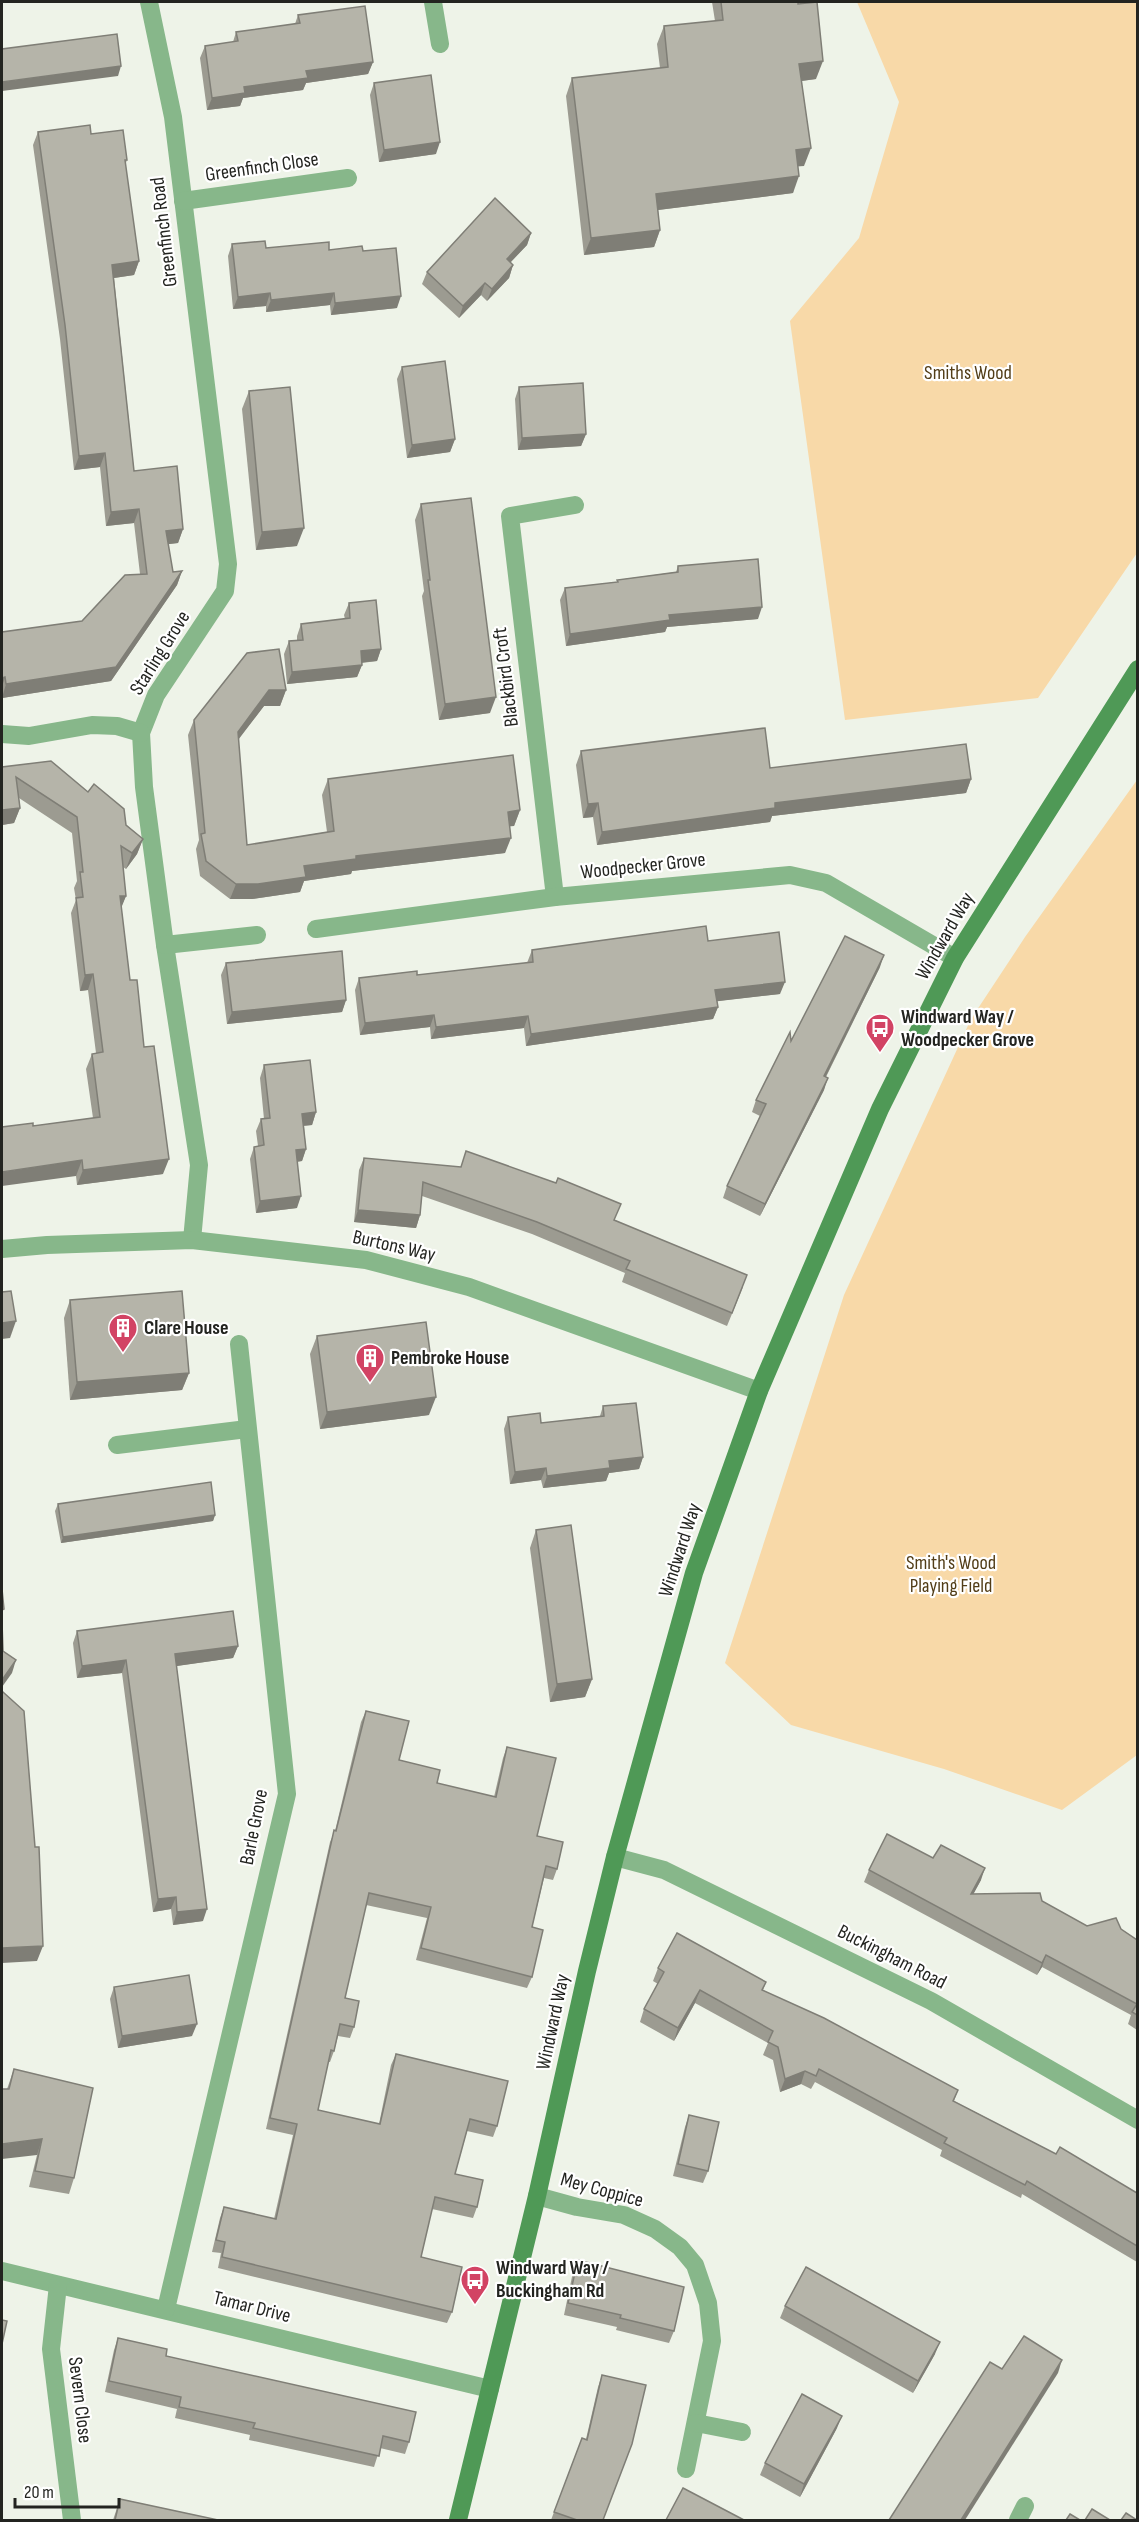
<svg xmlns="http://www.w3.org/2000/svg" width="1139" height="2522" font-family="'Sofia Sans Condensed',sans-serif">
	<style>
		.green { fill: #f8d9a8 }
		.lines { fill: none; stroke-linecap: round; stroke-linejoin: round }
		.street { stroke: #87b78a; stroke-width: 18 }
		.secondary { stroke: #4f9956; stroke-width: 18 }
		.wall { fill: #9c9b91 }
		.shaded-wall { fill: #7f7e76 }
		.building { fill: #b5b4a9; stroke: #7f7e76; stroke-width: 1.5 }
		.labels { text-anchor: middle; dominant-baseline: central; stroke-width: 4.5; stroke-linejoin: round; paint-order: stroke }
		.street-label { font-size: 20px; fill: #232420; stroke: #fff }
		.park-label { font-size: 20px; fill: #523d17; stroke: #fff }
		.poi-label { font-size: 20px; font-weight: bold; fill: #232420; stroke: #fff; text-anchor: start }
	</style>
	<rect width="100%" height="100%" fill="#eef3e8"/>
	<g class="green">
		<polygon points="857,2 1137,2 1137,553 1038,698 845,720 790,321 859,238 899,102"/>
		<polygon points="1137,780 1137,1755 1062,1810 944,1769 791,1725 725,1663 844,1295 971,1019 1025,937"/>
	</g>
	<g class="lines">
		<g class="street">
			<polyline points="149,2 173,117 228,564 225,591 156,695 141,733 144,787 165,945 199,1165 192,1240"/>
			<polyline points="433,2 440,44"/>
			<polyline points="183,201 348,178"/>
			<polyline points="2,734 29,736 92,725 117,726 141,733"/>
			<polyline points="555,897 510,516 575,505"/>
			<polyline points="316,929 555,897 790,875 826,883 955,958"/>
			<polyline points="165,945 257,935"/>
			<polyline points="2,1249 47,1245 192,1240 366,1260 469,1287 759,1391"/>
			<polyline points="117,1445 247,1429"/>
			<polyline points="615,1857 664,1870 931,2001 1138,2120"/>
			<polyline points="537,2196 577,2207 624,2215 655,2229 680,2247 695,2265 708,2303 712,2341 686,2469"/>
			<polyline points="2,2271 490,2389"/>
			<polyline points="58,2285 51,2349 72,2520"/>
			<polyline points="166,2309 287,1794 239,1344"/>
			<polyline points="696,2423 742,2432"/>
			<polyline points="1018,2520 1025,2506"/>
		</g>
		<polyline class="secondary" points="458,2520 537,2196 587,1971 615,1857 694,1573 759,1391 880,1109 955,958 1138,669"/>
	</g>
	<g class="wall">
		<polygon points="712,2 798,2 816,79 802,81 804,166 798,166 793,193 658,210 660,230 654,247 584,255 566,96 572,78 660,68 657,44 664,26 715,21"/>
		<polygon points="298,15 373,62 368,74 306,83 303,90 243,98 240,106 207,110 200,58 205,46 233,42 236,32 295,24"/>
		<polygon points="374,83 436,154 379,162 370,95"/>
		<polygon points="38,132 91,134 127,160 125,165 139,261 134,275 114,278 134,471 183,529 178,543 168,544 173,572 182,571 177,585 111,681 2,698 2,632 82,621 140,574 134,523 106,526 100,467 74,470 60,339 33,145"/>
		<polygon points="531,233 527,245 510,263 513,265 509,278 487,301 481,295 459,318 422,284 427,272"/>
		<polygon points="232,244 266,248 363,251 397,308 331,315 330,305 266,312 266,306 233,309 228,256"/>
		<polygon points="402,367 455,439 450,452 407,458 397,379"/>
		<polygon points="519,387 586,434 581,446 518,450 515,399"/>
		<polygon points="249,391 297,546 256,550 242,409"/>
		<polygon points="421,504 490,713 439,720 422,596 424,591 415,520"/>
		<polygon points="678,566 758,619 667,627 665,632 566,646 560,600 565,588 617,582 617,580 676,572"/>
		<polygon points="349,603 381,649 377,661 362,663 362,665 357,677 287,684 284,654 289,641 297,640 297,636 301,624 345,619 344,615"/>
		<polygon points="286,690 280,706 264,706 238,739 247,845 327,832 322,795 328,779 520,810 514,826 509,826 505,853 352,871 351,874 304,881 300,892 252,899 230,899 200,876 196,849 199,840 188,735 194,720"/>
		<polygon points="581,751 770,768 971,779 966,793 772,816 770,822 597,845 593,817 583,818 576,765"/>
		<polygon points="2,767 126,825 143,839 137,854 126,869 123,867 126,896 121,907 130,980 144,1047 163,1174 77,1185 76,1176 33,1126 93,1118 86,1069 92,1054 96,1053 88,990 80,991 71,913 76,900 74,888 77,881 72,833 19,798 20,808 14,823 2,825"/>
		<polygon points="708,941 780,994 717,1001 718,1007 713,1019 526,1046 524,1028 431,1039 430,1027 360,1035 355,990 359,978 417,975 527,963 532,950"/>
		<polygon points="226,963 346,1000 342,1012 227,1024 221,975"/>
		<polygon points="880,967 826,1077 824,1090 760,1216 723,1198 727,1186 760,1116 752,1112 756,1100 791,1041"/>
		<polygon points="264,1065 316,1112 312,1125 304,1126 306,1149 302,1161 297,1162 297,1208 256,1213 250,1159 254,1147 258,1146 256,1131 261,1119 264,1119 260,1078"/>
		<polygon points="364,1158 615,1220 743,1287 727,1326 622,1282 625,1273 532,1234 422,1196 420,1215 416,1228 354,1222 359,1170"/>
		<polygon points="70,1300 189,1373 182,1390 70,1400 64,1318"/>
		<polygon points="317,1336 429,1415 320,1429 310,1354"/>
		<polygon points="603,1406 643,1457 639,1469 609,1473 606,1481 543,1488 541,1480 510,1484 504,1429 508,1417 541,1423 600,1416"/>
		<polygon points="58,1504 215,1515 213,1521 61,1543 55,1511"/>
		<polygon points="536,1530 592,1679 585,1697 550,1702 530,1548"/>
		<polygon points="77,1631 238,1646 233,1658 176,1666 203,1921 173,1925 171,1909 153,1912 122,1673 77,1678 73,1643"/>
		<polygon points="366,1711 399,1760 437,1783 494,1797 503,1758 507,1747 537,1836 557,1869 553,1880 544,1878 532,1927 532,1977 527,1988 416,1960 427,1918 366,1905 345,1998 354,2027 350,2038 338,2036 334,2051 330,2062 328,2062 318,2110 379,2124 391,2065 396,2054 497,2126 493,2137 467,2131 455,2174 477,2207 473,2218 432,2209 421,2257 452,2312 447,2323 218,2268 221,2253 212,2252 220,2218 224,2207 274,2219 293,2135 266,2129 330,1842 335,1831 361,1722"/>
		<polygon points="933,1858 981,1880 973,1894 1042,1901 1087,1926 1121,1929 1137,1940 1137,2030 1128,2024 1131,2015 1042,1967 1037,1975 864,1882 869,1870"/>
		<polygon points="658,1968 766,1982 763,1990 958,2090 954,2101 1056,2154 1137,2193 1137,2262 1022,2194 1021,2198 940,2156 942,2150 815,2082 811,2089 801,2084 780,2092 773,2060 763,2055 768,2043 695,2003 674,2041 640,2022 644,2009 658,1984 653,1981"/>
		<polygon points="114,1987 192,2036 118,2048 110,1999"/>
		<polygon points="14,2069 74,2178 69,2194 29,2187 37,2155 7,2089"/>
		<polygon points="689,2115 708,2171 703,2183 673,2176 685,2127"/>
		<polygon points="578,2260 674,2331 669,2343 616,2330 617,2327 564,2315 573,2272"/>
		<polygon points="785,2306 935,2354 913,2393 780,2318"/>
		<polygon points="118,2338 166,2356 409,2442 405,2454 380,2448 374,2467 249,2440 250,2435 175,2418 177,2409 105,2392 114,2350"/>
		<polygon points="602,2375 603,2520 551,2520 582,2438 586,2439 598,2387"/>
		<polygon points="837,2428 800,2497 760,2475 765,2463"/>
		<polygon points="120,2499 218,2520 113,2520"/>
	</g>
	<g class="shaded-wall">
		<polygon points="823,61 816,79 793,82 799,64"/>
		<polygon points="373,62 368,74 306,83 303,90 243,98 240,106 207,110 212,98 244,87 306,71"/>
		<polygon points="121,66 118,76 2,91 2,82"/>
		<polygon points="440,142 436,154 379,162 384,150"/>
		<polygon points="811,148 804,166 789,167 796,150"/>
		<polygon points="799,176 793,193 650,211 656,194"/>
		<polygon points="660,230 654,247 584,255 591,238"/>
		<polygon points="531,233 527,245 502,271 507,259"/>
		<polygon points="139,261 134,275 107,279 112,265"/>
		<polygon points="513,265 509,278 487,301 492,289"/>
		<polygon points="485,283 481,295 459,318 463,306"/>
		<polygon points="270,293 266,306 233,309 238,297"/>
		<polygon points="334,293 330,305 266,312 271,300"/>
		<polygon points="401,296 397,308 331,315 335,303"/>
		<polygon points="586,434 581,446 518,450 522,438"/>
		<polygon points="455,439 450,452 407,458 412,445"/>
		<polygon points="105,453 100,467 74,470 79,456"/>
		<polygon points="139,509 134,523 106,526 111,512"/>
		<polygon points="304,528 297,546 256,550 262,532"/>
		<polygon points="183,529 178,543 161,545 166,531"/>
		<polygon points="182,571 177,585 111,681 2,698 6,684"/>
		<polygon points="762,607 758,619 667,627 665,632 566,646 570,634 669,615"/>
		<polygon points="381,649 377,661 356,663 361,651"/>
		<polygon points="362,665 357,677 287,684 292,672"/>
		<polygon points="5,677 2,687 2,678"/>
		<polygon points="269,690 286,690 280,706 264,706 232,748 238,732"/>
		<polygon points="496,697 490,713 439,720 445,704"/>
		<polygon points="971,779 966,793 772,816 770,822 597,845 602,832 775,803"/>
		<polygon points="598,803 593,817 583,818 588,804"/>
		<polygon points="20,808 14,823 2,825 2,810"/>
		<polygon points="520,810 514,826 502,827 508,812"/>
		<polygon points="511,838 505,853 352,871 351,874 304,881 300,892 252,899 230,899 236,884 304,866 356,856"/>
		<polygon points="143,839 137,854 126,869 132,853"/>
		<polygon points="120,896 126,896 120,911"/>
		<polygon points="884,955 880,967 820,1088 824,1076"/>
		<polygon points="93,974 88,990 80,991 85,975"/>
		<polygon points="785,982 780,994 711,1002 715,990"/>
		<polygon points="346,1000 342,1012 227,1024 232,1012"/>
		<polygon points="718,1007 713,1019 526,1046 531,1034"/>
		<polygon points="434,1015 430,1027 360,1035 365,1023"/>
		<polygon points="528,1016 524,1028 431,1039 436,1027"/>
		<polygon points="828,1078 824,1090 760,1216 765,1204"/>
		<polygon points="316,1112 312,1125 298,1126 302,1114"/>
		<polygon points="306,1149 302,1161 292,1162 296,1150"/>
		<polygon points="169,1159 163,1174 77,1185 83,1170"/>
		<polygon points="82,1160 76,1176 2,1186 2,1172"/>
		<polygon points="301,1196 297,1208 256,1213 260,1201"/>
		<polygon points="358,1210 420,1215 416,1228 354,1222"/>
		<polygon points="16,1321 10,1338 2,1339 2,1323"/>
		<polygon points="189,1373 182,1390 70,1400 77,1382"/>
		<polygon points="436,1397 429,1415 320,1429 327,1412"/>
		<polygon points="643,1457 639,1469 609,1473 606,1481 543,1488 547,1476 609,1461"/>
		<polygon points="546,1468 541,1480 510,1484 515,1472"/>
		<polygon points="215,1515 213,1521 61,1543 63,1537"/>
		<polygon points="238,1646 233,1658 170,1667 175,1654"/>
		<polygon points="16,1660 12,1673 2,1687 2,1680"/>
		<polygon points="126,1660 122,1673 77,1678 82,1666"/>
		<polygon points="592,1679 585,1697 550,1702 557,1684"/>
		<polygon points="985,1868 981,1880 967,1906 971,1894"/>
		<polygon points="176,1897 171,1909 153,1912 158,1899"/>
		<polygon points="207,1909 203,1921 173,1925 177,1912"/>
		<polygon points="43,1946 37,1961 2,1963 2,1948"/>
		<polygon points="1046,1955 1042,1967 1037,1975 1042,1963"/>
		<polygon points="700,1990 695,2003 674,2041 678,2028"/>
		<polygon points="197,2024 192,2036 118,2048 122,2036"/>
		<polygon points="805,2071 801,2084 780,2092 785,2079"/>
		<polygon points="42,2139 37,2155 2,2159 2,2144"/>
		<polygon points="940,2342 935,2354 913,2393 918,2381"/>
		<polygon points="1062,2360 1058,2373 965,2520 961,2520"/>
		<polygon points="842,2416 837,2428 800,2497 804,2484"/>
	</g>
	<g class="building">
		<polygon points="721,2 798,2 798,4 817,2 823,61 799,64 811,148 796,150 799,176 656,194 660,230 591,238 572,78 668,67 664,26 723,20"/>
		<polygon points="365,6 373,62 306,71 308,78 244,87 245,93 212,98 205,46 238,41 236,32 300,23 298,15"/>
		<polygon points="117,34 121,66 2,82 2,49"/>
		<polygon points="431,75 440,142 384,150 374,83"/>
		<polygon points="90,125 91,134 123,130 127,160 125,160 139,261 112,265 134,471 177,466 183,529 166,531 173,572 182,571 116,667 6,684 5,677 2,678 2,632 82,621 125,575 147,574 139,509 111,512 105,453 79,456 65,325 38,132"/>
		<polygon points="495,198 531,233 507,259 513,265 492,289 485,283 463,306 427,272"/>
		<polygon points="265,241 266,248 329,242 329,250 362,246 363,251 396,248 401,296 335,303 334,293 271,300 270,293 238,297 232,244"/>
		<polygon points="445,361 455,439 412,445 402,367"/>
		<polygon points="583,383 586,434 522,438 519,387"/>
		<polygon points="290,387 304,528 262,532 249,391"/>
		<polygon points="471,498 496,697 445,704 428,580 430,580 421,504"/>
		<polygon points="758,559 762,607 669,615 670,620 570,634 565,588 618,582 617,580 678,572 678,566"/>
		<polygon points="376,600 381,649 361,651 362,665 292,672 289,641 303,640 301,624 350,618 349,603"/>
		<polygon points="279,649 286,690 269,690 238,732 247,845 334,831 328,779 513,755 520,810 508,812 511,838 356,856 356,859 304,866 306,877 258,884 236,884 206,861 201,834 205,833 194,720 247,653"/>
		<polygon points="765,728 770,768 966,744 971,779 775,803 775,808 602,832 598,803 588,804 581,751"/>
		<polygon points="51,761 88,792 94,784 124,809 126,825 143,839 132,853 121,846 126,896 120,896 130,980 137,980 144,1047 154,1046 169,1159 83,1170 82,1160 2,1172 2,1127 33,1123 33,1126 100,1117 92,1054 103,1052 93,974 85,975 76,898 83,897 80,872 83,872 77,817 16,777 20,808 2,810 2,767"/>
		<polygon points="706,926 708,941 779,932 785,982 715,990 718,1007 531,1034 528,1016 436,1027 434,1015 365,1023 359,978 417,971 417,975 533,962 532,950"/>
		<polygon points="845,936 884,955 824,1076 828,1078 765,1204 727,1186 766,1104 756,1100 790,1032 791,1041"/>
		<polygon points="342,951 346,1000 232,1012 226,963"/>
		<polygon points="310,1060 316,1112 302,1114 306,1149 296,1150 301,1196 260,1201 254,1147 264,1145 261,1119 270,1118 264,1065"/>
		<polygon points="466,1151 556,1183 558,1178 621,1204 614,1220 747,1275 732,1313 626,1269 630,1261 537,1222 423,1182 420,1215 358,1210 364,1158 461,1167"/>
		<polygon points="11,1291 16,1321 2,1323 2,1292"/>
		<polygon points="182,1291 189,1373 77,1382 70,1300"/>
		<polygon points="426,1322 436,1397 327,1412 317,1336"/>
		<polygon points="636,1403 643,1457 609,1461 610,1468 547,1476 546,1468 515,1472 508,1417 540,1413 541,1423 604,1416 603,1406"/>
		<polygon points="211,1482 215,1515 63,1537 58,1504"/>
		<polygon points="571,1525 592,1679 557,1684 536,1530"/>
		<polygon points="2,1589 4,1609 2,1610"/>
		<polygon points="233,1611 238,1646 175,1654 207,1909 177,1912 176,1897 158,1899 126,1660 82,1666 77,1631"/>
		<polygon points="2,1622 3,1651 16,1660 2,1680"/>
		<polygon points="3,1692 24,1711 35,1847 39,1847 43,1946 2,1948 2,1694"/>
		<polygon points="366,1711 409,1721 399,1760 440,1770 437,1783 496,1797 507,1747 556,1758 537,1836 563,1842 557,1869 546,1866 532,1927 543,1930 532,1977 421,1948 431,1907 369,1893 345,1998 359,2001 354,2027 340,2024 334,2051 331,2050 318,2110 380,2124 396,2054 508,2081 497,2126 470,2119 455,2174 483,2180 477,2207 435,2197 421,2257 462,2267 452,2312 222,2257 225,2242 216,2240 224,2207 276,2219 297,2124 270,2118 334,1830 336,1831"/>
		<polygon points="887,1834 933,1858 941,1845 985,1868 971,1894 1040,1893 1042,1901 1087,1926 1116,1918 1121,1929 1137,1940 1137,2015 1132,2012 1137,2004 1046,1955 1042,1963 869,1870"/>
		<polygon points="677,1933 766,1982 762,1990 824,2018 958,2090 953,2101 1056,2154 1060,2147 1137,2193 1137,2246 1027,2181 1025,2185 944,2143 947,2138 819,2069 816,2076 805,2071 785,2079 778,2047 768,2042 773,2031 700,1990 678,2028 644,2009 664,1972 658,1968"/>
		<polygon points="189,1975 197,2024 122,2036 114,1987"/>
		<polygon points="14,2069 93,2088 74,2178 35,2171 42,2139 2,2144 2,2089 9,2089"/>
		<polygon points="689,2115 719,2122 708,2171 678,2164"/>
		<polygon points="578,2260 684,2287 674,2331 620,2318 621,2315 568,2303"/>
		<polygon points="806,2267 940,2342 918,2381 785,2306"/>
		<polygon points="2,2320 7,2321 2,2344"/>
		<polygon points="1024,2336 1062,2360 961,2520 889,2520 990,2362 1002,2369"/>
		<polygon points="118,2338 167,2349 166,2356 416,2412 409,2442 383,2436 379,2456 253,2428 255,2423 179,2407 181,2397 109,2381"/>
		<polygon points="602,2375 646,2385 632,2444 603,2520 577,2520 554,2512 582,2438 587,2440"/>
		<polygon points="802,2394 842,2416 804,2484 765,2463"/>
		<polygon points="683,2488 744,2520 666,2520"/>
		<polygon points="120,2499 218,2520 115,2520"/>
		<polygon points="1092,2509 1110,2520 1085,2520"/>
		<polygon points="1126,2513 1137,2520 1121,2520"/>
		<polygon points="1070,2514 1080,2520 1066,2520"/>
	</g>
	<defs>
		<g id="bus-pin" transform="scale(1.5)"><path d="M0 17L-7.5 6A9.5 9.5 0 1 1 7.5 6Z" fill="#d24364" stroke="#fff"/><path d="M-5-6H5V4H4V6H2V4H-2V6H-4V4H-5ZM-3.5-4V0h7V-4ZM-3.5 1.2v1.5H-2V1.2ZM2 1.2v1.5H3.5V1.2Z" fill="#fff"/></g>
		<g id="building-pin" transform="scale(1.5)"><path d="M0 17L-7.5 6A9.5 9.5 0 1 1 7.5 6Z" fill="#d24364" stroke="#fff"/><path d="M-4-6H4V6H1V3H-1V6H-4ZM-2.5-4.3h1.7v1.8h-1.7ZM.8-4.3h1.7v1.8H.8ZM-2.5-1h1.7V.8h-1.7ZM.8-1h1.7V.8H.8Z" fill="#fff"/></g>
	</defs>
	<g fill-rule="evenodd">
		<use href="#bus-pin" x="880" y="1028"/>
		<use href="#building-pin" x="123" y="1328"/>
		<use href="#building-pin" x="370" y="1358"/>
		<use href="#bus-pin" x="475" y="2280"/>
	</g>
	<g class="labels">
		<g class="street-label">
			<text transform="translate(262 167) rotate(-8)">Greenfinch Close</text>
			<text transform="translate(164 232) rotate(-97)">Greenfinch Road</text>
			<text transform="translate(160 653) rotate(-58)">Starling Grove</text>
			<text transform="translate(506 677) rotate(-97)">Blackbird Croft</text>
			<text transform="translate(643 866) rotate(-6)">Woodpecker Grove</text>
			<text transform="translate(945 936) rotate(-60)">Windward Way</text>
			<text transform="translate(394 1246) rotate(13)">Burtons Way</text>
			<text transform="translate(680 1550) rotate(-72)">Windward Way</text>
			<text transform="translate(254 1827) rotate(-79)">Barle Grove</text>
			<text transform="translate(892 1957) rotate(27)">Buckingham Road</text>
			<text transform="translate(553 2022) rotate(-78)">Windward Way</text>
			<text transform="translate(602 2190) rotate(15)">Mey Coppice</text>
			<text transform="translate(252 2307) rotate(14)">Tamar Drive</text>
			<text transform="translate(80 2400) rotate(83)">Severn Close</text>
		</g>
		<g class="park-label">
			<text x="968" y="373">Smiths Wood</text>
			<text x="951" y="1563">Smith's Wood<tspan x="951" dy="23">Playing Field</tspan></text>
		</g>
		<g class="poi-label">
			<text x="901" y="1017">Windward Way /<tspan x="901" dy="23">Woodpecker Grove</tspan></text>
			<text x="144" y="1328">Clare House</text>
			<text x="391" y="1358">Pembroke House</text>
			<text x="496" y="2268">Windward Way /<tspan x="496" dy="23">Buckingham Rd</tspan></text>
		</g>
	</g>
	<rect width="1139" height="2522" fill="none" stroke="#232420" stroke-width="6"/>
	<path d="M15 2498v9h104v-9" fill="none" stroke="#232420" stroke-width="3"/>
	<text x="24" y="2498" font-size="18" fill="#232420" stroke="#ffffff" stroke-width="4.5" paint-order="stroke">20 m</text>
</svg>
